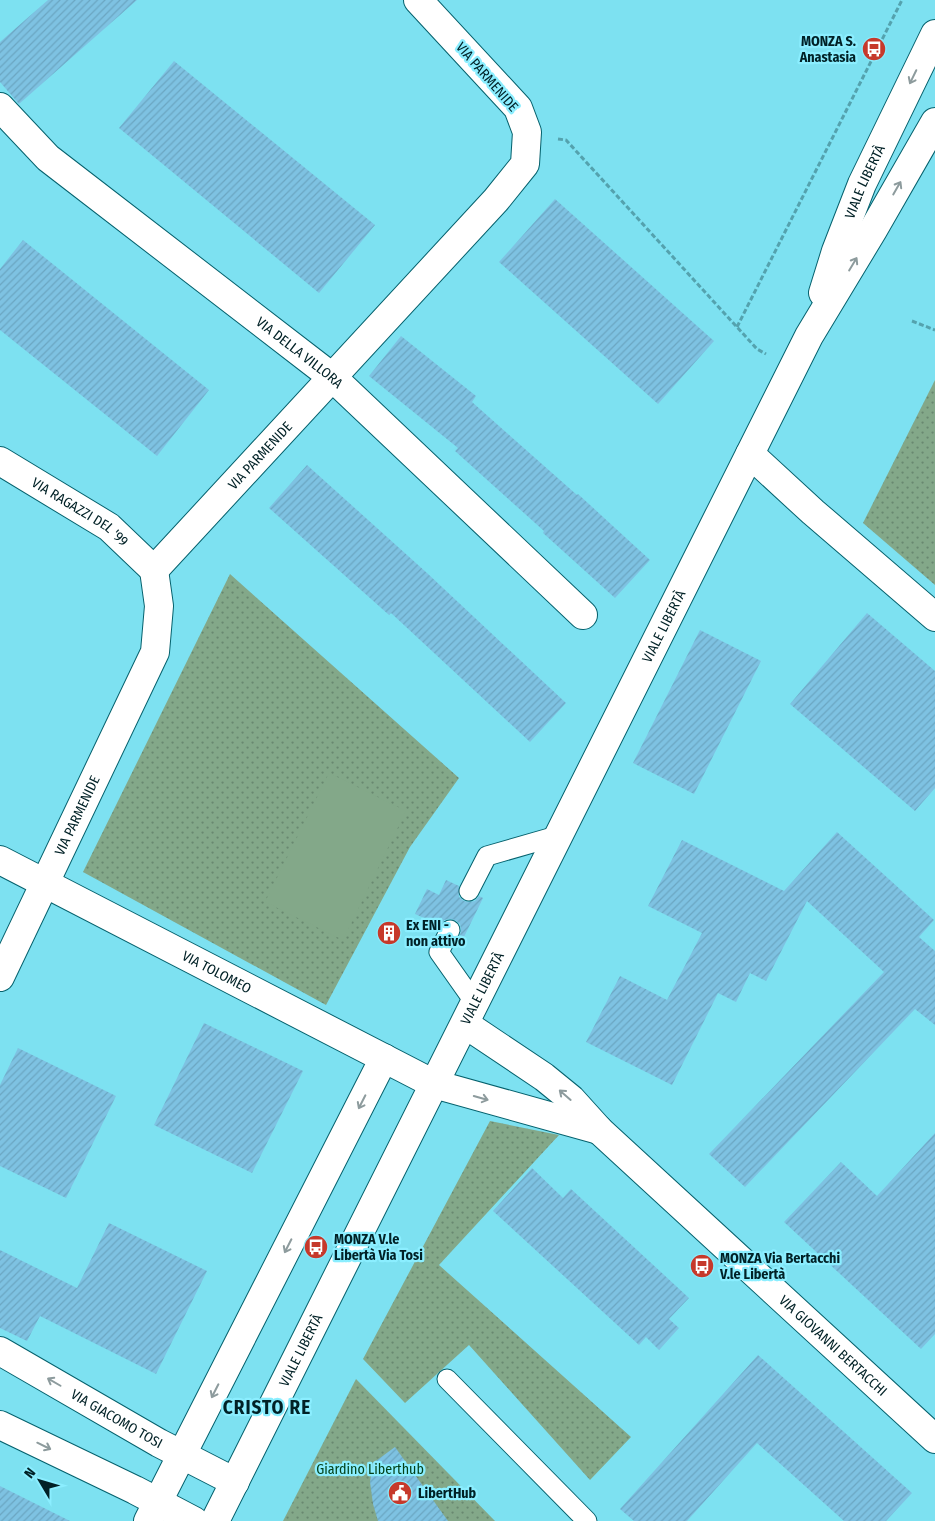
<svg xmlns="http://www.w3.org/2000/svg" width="935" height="1521" font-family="'Fira Sans Condensed',sans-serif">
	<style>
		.grass { fill: url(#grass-dots) }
		.pitch { fill: #83a889 }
		.building { fill: url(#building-hatch) }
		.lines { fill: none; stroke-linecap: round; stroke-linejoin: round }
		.service-casing { stroke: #05616d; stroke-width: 21 }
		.minor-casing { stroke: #05616d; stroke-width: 30 }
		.secondary-casing { stroke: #05616d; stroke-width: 30 }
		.path { stroke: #54a2ae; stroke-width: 3; stroke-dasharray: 5 2.5; stroke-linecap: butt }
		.service { stroke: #fff; stroke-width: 19 }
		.minor { stroke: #fff; stroke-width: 28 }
		.secondary { stroke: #fff; stroke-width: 28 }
		.oneway { stroke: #8d9b9d }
		.labels { text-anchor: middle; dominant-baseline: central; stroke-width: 4.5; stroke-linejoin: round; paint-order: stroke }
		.poi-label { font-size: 14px; font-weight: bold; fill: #012126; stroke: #8beeff; text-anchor: start }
		.street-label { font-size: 14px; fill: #012126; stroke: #8beeff }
		.park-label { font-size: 14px; fill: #024119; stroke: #8beeff }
		.district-label { font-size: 19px; font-weight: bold; letter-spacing: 1px; fill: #012126; stroke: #8beeff }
	</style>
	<defs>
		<pattern id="grass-dots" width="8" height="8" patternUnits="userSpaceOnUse" patternTransform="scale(1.25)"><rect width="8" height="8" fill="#83a889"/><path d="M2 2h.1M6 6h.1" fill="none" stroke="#698870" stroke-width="1.8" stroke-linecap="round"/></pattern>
		<pattern id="building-hatch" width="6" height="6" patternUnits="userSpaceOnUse" patternTransform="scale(1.25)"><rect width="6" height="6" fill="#7ec2e2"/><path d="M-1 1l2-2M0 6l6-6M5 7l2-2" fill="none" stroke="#6ba6c2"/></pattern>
	</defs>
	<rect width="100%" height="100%" fill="#7de1f1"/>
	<g class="grass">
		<polygon points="935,380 935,585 863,523"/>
		<polygon points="230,574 459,778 410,847 326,1005 83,872"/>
		<polygon points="490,1121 559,1135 439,1265 631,1437 590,1480 469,1345 405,1403 363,1359"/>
		<polygon points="356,1379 495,1521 283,1521"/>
	</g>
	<polygon class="pitch" points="329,773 406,811 343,940 265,902"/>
	<g class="building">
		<polygon points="48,0 137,0 19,104 0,82 0,42"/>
		<polygon points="174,61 375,225 319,293 119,128"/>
		<polygon points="555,199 714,341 658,404 499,262"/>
		<polygon points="23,240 209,390 157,456 0,330 0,269"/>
		<polygon points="401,336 476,396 472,402 577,495 578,494 650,560 615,598 543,533 544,531 455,451 458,448 369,376"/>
		<polygon points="307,465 427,573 566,703 530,742 391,613 389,615 269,508"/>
		<polygon points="867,613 935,671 935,788 915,811 790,704"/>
		<polygon points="700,630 761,661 694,794 633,763"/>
		<polygon points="837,832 934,920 919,937 935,951 935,1025 915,1009 745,1187 709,1154 884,972 807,901 766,981 750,973 736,1002 718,993 672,1085 586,1042 620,976 667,1000 702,933 648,906 682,840 784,891"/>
		<polygon points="446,880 459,886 459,897 464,901 469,902 475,901 479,896 483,898 464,937 460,935 461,930 460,924 455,920 450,919 444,920 440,925 415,914 427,889 439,895"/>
		<polygon points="204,1023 303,1071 252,1173 154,1125"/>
		<polygon points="18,1048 116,1096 66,1198 0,1166 0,1085"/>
		<polygon points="935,1133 935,1334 921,1349 784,1222 841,1162 877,1196"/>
		<polygon points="532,1168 563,1198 571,1189 689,1298 669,1319 679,1328 659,1350 646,1337 639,1345 493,1211"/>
		<polygon points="109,1223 207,1271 156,1374 40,1316 27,1341 0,1328 0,1250 77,1288"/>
		<polygon points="758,1355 912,1493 886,1521 844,1521 757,1443 687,1521 634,1521 620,1509"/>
		<polygon points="395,1447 448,1521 378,1521 373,1504 370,1482 373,1463"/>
		<polygon points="0,1486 70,1521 0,1521"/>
	</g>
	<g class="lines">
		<g class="service-casing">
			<g id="service">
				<polyline points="469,891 487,856 560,835"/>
				<polyline points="450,930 439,952 475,1003"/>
				<polyline points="447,1379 587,1521"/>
			</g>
		</g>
		<g class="minor-casing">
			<g id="minor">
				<path id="s1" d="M0,107L48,158L332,377L583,615"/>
				<polyline points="750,454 813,512 935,617"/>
				<path id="s2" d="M0,461L109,527L154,570"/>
				<path id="s3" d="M154,570L496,200L525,164L527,132L518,108L418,0"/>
				<path id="s4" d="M0,860L434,1084L599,1130"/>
				<path id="s5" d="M0,977L155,652L159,606L154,570"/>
				<path id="s6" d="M465,1024L544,1077L571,1099L599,1130L935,1439"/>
				<path id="s7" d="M0,1351L159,1443L235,1482"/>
				<polyline points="0,1425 135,1490 194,1521"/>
				<polyline points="148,1521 384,1058"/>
			</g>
		</g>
		<g class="secondary-casing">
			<g id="secondary">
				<path id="s8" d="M823,293L836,251L862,184L935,34"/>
				<path id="s9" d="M215,1521L809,336L873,230L935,122"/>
			</g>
		</g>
		<g class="path">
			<polyline points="558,139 566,140 757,349 766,354"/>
			<polyline points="912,321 935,330"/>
			<polyline points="737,327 902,0"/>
		</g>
		<use href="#service" class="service"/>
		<use href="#minor" class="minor"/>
		<use href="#secondary" class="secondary"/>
	</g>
	<defs><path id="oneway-shaft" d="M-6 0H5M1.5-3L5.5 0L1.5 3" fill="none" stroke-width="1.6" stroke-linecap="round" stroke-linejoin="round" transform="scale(1.25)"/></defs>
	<g class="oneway">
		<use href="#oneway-shaft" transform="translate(913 77) rotate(116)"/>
		<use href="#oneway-shaft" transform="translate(897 188) rotate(-60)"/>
		<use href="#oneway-shaft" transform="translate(853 264) rotate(-59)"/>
		<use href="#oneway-shaft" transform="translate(565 1095) rotate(-139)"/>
		<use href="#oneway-shaft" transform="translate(481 1098) rotate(16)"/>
		<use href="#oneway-shaft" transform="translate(362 1102) rotate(117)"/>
		<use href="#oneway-shaft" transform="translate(288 1246) rotate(117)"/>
		<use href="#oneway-shaft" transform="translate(54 1382) rotate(-150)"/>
		<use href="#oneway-shaft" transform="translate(215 1391) rotate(117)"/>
		<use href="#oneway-shaft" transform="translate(44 1446) rotate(26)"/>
	</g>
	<defs>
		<g id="bus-disc" transform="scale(1.25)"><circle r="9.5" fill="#c6392b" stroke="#8beeff"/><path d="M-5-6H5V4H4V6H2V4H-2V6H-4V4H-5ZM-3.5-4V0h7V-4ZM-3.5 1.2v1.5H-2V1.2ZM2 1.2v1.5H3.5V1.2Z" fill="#fff"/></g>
		<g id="building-disc" transform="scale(1.25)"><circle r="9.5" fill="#c6392b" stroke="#8beeff"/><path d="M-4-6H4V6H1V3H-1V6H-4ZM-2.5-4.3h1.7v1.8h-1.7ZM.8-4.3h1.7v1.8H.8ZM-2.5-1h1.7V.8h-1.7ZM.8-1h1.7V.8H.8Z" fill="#fff"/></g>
		<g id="civic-disc" transform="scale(1.25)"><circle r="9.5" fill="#c6392b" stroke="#8beeff"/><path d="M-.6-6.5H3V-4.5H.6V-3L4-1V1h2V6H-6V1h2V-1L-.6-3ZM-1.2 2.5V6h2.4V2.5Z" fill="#fff"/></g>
	</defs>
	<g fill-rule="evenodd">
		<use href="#bus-disc" x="874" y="49"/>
		<use href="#building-disc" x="389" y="933"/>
		<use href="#bus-disc" x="316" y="1247"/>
		<use href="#bus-disc" x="702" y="1266"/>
		<use href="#civic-disc" x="400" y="1493"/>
	</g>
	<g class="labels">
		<g class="poi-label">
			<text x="856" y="41" text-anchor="end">MONZA S.<tspan x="856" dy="16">Anastasia</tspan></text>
			<text x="406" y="925">Ex ENI -<tspan x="406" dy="16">non attivo</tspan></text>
			<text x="334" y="1239">MONZA V.le<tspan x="334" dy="16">Libertà Via Tosi</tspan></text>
			<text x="720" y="1258">MONZA Via Bertacchi<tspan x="720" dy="16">V.le Libertà</tspan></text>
			<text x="418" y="1493">LibertHub</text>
		</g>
		<g class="street-label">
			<text transform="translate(487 77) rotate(49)">VIA PARMENIDE</text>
			<text stroke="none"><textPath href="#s8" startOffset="119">VIALE LIBERTÀ</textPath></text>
			<text stroke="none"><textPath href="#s1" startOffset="388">VIA DELLA VILLORA</textPath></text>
			<text stroke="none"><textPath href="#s3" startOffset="156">VIA PARMENIDE</textPath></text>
			<text stroke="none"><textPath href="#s2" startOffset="95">VIA RAGAZZI DEL '99</textPath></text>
			<text stroke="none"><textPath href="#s9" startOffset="1001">VIALE LIBERTÀ</textPath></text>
			<text stroke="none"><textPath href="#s5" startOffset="179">VIA PARMENIDE</textPath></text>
			<text stroke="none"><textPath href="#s4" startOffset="244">VIA TOLOMEO</textPath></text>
			<text stroke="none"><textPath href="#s9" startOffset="596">VIALE LIBERTÀ</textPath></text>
			<text stroke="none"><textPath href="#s6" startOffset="490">VIA GIOVANNI BERTACCHI</textPath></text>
			<text stroke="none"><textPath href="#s9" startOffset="191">VIALE LIBERTÀ</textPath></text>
			<text stroke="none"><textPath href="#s7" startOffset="135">VIA GIACOMO TOSI</textPath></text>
		</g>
		<g class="park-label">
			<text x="370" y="1469">Giardino Liberthub</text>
		</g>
		<g class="district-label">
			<text x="267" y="1407">CRISTO RE</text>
		</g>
	</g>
	<g transform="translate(40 1481) rotate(308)" stroke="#8beeff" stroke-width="4" paint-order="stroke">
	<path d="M0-4L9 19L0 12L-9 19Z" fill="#012126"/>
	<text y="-8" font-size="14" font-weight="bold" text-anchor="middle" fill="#012126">N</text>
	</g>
</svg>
